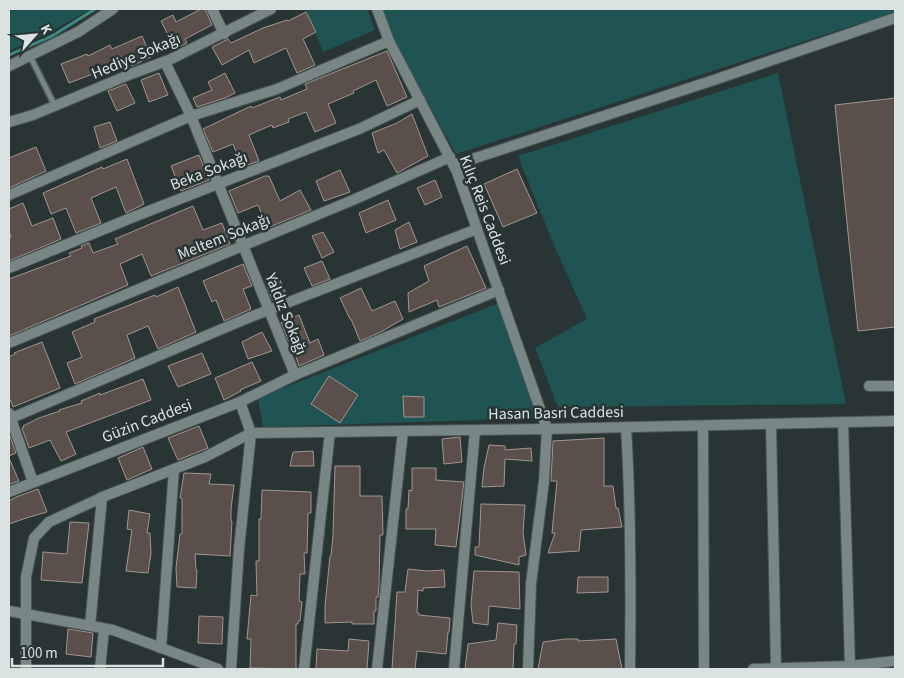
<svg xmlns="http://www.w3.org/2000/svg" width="904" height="678" font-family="'Source Sans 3',sans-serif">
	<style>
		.green { fill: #1f5453 }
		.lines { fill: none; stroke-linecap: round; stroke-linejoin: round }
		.stream { stroke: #3d8a87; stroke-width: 3 }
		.building { fill: #5b4f4b; stroke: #a19590 }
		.lane-casing { stroke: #495453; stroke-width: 8 }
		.street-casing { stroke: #495453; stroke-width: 12 }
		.lane { stroke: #788786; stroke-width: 5 }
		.street { stroke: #788786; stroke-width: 10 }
		.labels { text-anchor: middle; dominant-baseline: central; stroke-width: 5; stroke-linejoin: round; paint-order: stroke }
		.street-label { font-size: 16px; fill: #dae2e2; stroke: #293535 }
	</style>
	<rect width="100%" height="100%" fill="#293535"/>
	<g class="green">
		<polygon points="9,9 91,9 48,33 9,51"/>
		<polygon points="306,9 367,9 375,30 323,52"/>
		<polygon points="382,9 895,9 895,12 456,154 393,41"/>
		<polygon points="778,73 846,404 558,407 535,348 587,319 553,243 518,156"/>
		<polygon points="499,303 540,418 263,427 258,398"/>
	</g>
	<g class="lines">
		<polyline class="stream" points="9,55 52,36 95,9"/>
	</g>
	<g class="building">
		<polygon points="201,9 205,9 212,25 185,39 187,43 175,49 161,21 173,15 176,22"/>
		<polygon points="306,12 316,32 303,39 315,65 297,73 286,48 254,63 249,50 222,65 212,47 228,39 231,43 263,28 287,20 288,21"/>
		<polygon points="142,36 151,57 132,66 129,60 99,74 98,72 69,83 61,64 87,54 88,56 110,45 112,49"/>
		<polygon points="387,51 407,97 387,106 376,80 353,91 354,93 328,104 336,123 315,132 306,112 288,119 289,122 273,128 272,125 249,135 259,161 242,167 233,144 213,152 203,129 251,106 252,108 280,97 281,100 307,89 305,84"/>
		<polygon points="159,73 168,95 149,102 141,80"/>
		<polygon points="225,73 235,93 225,98 197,107 193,98 212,90 208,82"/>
		<polygon points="126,84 135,103 117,111 108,91"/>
		<polygon points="895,98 895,327 858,331 835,105"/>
		<polygon points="412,114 428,156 397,173 384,150 378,153 372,133 397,123"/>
		<polygon points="110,122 117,141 100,148 94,127"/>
		<polygon points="36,147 46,171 9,188 9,158"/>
		<polygon points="199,155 209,180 181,191 171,166"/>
		<polygon points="127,159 144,204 126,213 116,187 91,198 101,223 76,233 66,208 51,214 43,193 102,167 103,169"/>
		<polygon points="517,169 537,213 503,227 484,184"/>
		<polygon points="340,170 350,192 324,201 316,181"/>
		<polygon points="265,176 269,176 280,201 300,190 311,210 267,228 258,205 238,213 229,191"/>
		<polygon points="435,180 442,197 425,205 417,188"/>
		<polygon points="388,200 396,220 366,233 359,213"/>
		<polygon points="23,203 32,226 53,218 61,239 9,261 9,238 11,237 9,231 9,209"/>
		<polygon points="193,206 203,230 222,223 230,244 151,276 142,254 120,264 128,285 9,336 9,279 71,256 69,253 82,248 81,246 89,243 93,253 118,244 115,239"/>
		<polygon points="409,222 417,242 400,249 395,230"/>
		<polygon points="323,232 334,252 322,258 312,236"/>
		<polygon points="467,246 486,288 439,307 437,300 409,312 408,293 429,281 424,266"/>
		<polygon points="322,261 330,279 312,286 304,268"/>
		<polygon points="243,264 252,286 243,289 251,309 224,321 216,300 212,302 203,281"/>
		<polygon points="279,278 287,296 273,301 266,284"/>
		<polygon points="178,287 196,332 158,349 148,326 127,335 135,358 75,384 67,363 82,357 72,332 95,322 94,319 155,295 156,297"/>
		<polygon points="361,288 372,311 395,301 403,319 379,333 360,341 351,319 350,319 340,298"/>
		<polygon points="299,315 310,343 318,339 324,355 299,366 291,341 289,342 281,322"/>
		<polygon points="262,332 272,351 248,359 242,342"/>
		<polygon points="42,342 60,388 13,407 9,397 9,357 15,354 14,353"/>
		<polygon points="202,353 211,374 178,387 168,366"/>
		<polygon points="252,362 261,381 240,390 241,391 224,400 215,378"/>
		<polygon points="329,376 358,395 340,423 311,404"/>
		<polygon points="143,379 151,400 66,432 76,454 61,461 50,440 29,448 22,428 24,427 23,426 39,418 60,411 59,410 82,403 81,401 100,393 100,395"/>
		<polygon points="403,396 424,397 424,417 404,417"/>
		<polygon points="199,426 208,448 178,460 168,438"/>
		<polygon points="9,433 16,453 9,456"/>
		<polygon points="460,437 462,462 444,464 442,439"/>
		<polygon points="604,438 604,486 613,486 616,508 618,508 622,527 581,530 579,551 548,553 555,533 552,533 557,481 551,481 553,441"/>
		<polygon points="489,445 505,446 505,450 531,448 532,461 505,459 504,486 482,487 484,468"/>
		<polygon points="143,447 152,469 127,480 118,458"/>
		<polygon points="313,451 314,466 290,466 293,452"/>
		<polygon points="9,458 19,481 10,484 9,481"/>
		<polygon points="335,466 360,466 360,496 382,496 383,535 380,535 379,585 378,597 376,597 376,611 374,611 374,624 352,624 352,622 325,623 325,606 330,556 331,556 333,536"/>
		<polygon points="412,468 436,468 436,480 464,482 456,547 435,545 436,529 406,529 406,509 408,509 409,490 412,491"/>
		<polygon points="184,473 211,474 209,484 234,485 231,509 231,521 232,521 230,556 195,554 196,570 197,570 196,588 177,587 176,568 180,534 182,534 182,498 180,498"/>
		<polygon points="38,489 47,512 26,518 9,524 9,501 16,497"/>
		<polygon points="262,490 311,492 311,513 308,513 307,553 304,553 305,574 300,574 299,601 302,602 300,621 298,621 298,624 296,624 296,669 250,668 251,639 247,639 251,595 257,596 256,561 259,561 259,519 261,519"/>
		<polygon points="481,504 525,505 523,533 526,555 519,557 519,565 475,555 475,547 479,547"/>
		<polygon points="129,510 150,514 147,533 150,533 151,553 148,573 126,571 132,530 127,529"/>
		<polygon points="70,522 89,523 82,583 41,580 43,552 67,554"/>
		<polygon points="408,569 427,571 444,570 445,587 423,588 423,591 418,590 417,613 419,613 419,615 450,618 449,632 448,632 446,654 417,651 415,669 392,669 397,592 405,592"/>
		<polygon points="474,571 519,572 520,609 489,606 488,625 473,623 471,605"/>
		<polygon points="578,577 608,577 608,592 577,593"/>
		<polygon points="199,616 223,617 222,644 198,643"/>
		<polygon points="498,623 517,625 516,644 514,644 513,669 465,669 468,644 496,640"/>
		<polygon points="68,629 93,633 91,657 66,654"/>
		<polygon points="349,639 369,641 367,669 316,669 317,649 348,651"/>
		<polygon points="565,639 578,639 578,641 616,639 622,669 538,669 543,642"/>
	</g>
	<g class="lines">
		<g class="lane-casing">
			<polyline id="lane" points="30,56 55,106"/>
		</g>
		<g class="street-casing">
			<g id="street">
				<polyline points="212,9 224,34"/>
				<polyline points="377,9 389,41 457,172 547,429 544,481 531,584 528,669"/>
				<polyline points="165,62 191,116 295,375 499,290"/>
				<polyline points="9,66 78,32 113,9"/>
				<polyline points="9,122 33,115 131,74 169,60 271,9"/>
				<polyline points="454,165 714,80 895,18"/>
				<polyline points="9,195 191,116 277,89 389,41"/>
				<polyline points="9,268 136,216 359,129 420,100"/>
				<polyline points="9,343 353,200 450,157"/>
				<polyline points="869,386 895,386"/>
				<polyline points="240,402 251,433 547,429 895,421"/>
				<polyline points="9,413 33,482"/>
				<polyline points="9,419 248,318 477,229"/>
				<polyline points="843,422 850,666"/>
				<polyline points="771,424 776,669"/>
				<polyline points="703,426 704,669"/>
				<path d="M626,427C631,508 631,589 630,669"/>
				<polyline points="9,492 240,402 295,375"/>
				<polyline points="9,611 113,630 218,669"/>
				<polyline points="90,626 102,497"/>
				<polyline points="161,648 174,469"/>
				<polyline points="26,669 26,577 34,538 49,522 105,496 205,457 251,433 239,549 231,669"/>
				<polyline points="100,669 104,629"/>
				<polyline points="304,669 330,432"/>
				<polyline points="377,669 403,431"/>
				<polyline points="454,669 475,430"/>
				<polyline points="753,669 850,666 895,661"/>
			</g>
		</g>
		<use href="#lane" class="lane"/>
		<use href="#street" class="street"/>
	</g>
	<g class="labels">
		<g class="street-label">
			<text transform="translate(136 56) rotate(-23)">Hediye Sokağı</text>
			<text transform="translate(209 171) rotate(-21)">Beka Sokağı</text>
			<text transform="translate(485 210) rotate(69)">Kılıç Reis Caddesi</text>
			<text transform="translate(224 237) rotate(-22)">Meltem Sokağı</text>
			<text transform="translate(286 314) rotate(68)">Yaldız Sokağı</text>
			<text transform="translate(556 413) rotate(-1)">Hasan Basri Caddesi</text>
			<text transform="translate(147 421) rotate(-21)">Güzin Caddesi</text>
		</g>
	</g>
	<rect width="904" height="678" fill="none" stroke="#dae2e2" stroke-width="20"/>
	<g transform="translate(35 35) rotate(63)" stroke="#293535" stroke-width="4" paint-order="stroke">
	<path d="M0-4L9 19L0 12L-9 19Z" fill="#dae2e2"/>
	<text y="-8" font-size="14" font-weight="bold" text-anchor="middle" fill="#dae2e2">K</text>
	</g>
	<path d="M12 658v8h151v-8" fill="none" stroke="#dae2e2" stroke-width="2.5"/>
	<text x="20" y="658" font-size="15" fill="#dae2e2" stroke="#293535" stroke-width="4" paint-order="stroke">100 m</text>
</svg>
